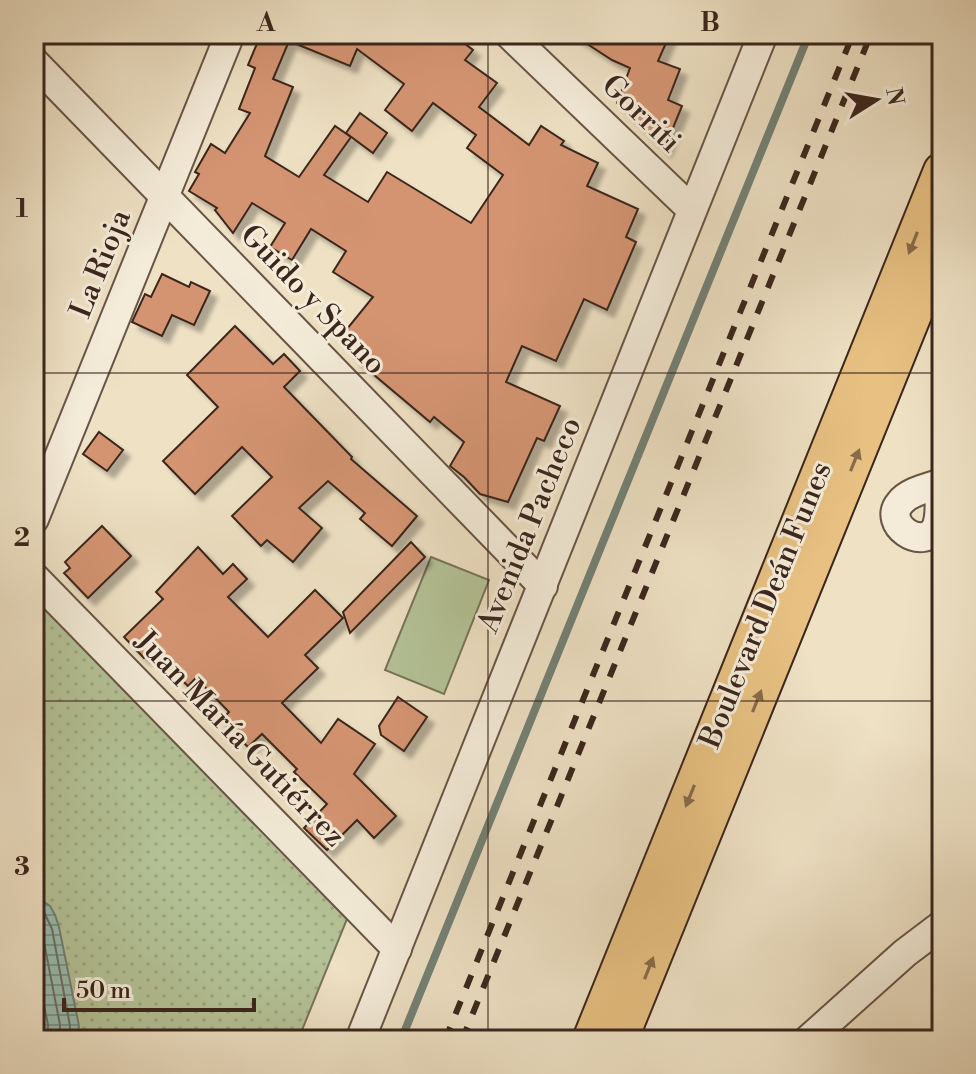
<svg xmlns="http://www.w3.org/2000/svg" width="976" height="1074" font-family="'Libre Bodoni',serif">
	<style>
		.grass { fill: url(#grass-dots); stroke: #78745a; stroke-width: 2 }
		.green { fill: #b4c397; stroke: #78745a; stroke-width: 2 }
		.water { fill: url(#water-rules); stroke: #738176; stroke-width: 2 }
		.lines { fill: none; stroke-linecap: round; stroke-linejoin: round }
		.shore { stroke: #6a7267; stroke-width: 2 }
		.stream { stroke: #738176; stroke-width: 8 }
		.building { fill: #d49472; stroke: #3b261d; stroke-width: 2; fill-rule: evenodd; filter: url(#shadow) }
		.minor-casing { stroke: #685547; stroke-width: 32 }
		.major-casing { stroke: #3b261d; stroke-width: 40 }
		.minor { stroke: #f4ecd9; stroke-width: 28 }
		.major { stroke: #e7c082; stroke-width: 36 }
		.rail { stroke: #3b261d; stroke-width: 6; stroke-dasharray: 14 14; stroke-linecap: butt }
		.oneway { fill: #886b4a }
		.grid { fill: none; stroke: #3b261d; stroke-width: 2; stroke-opacity: 0.55 }
		.labels { text-anchor: middle; dominant-baseline: central; stroke-width: 6; stroke-linejoin: round; paint-order: stroke }
		.street-label { font-size: 30px; fill: #3b261d; stroke: #f4ecd9 }
		.neatline { fill: none; stroke: #3b261d; stroke-width: 3 }
		.grid-label { font-size: 26px; text-anchor: middle; font-weight: bold; fill: #3b261d }
	</style>
	<defs>
		<pattern id="grass-dots" width="8" height="8" patternUnits="userSpaceOnUse" patternTransform="scale(2)"><rect width="8" height="8" fill="#b4c397"/><path d="M2 2h.1M6 6h.1" fill="none" stroke="#9ca782" stroke-width="1.8" stroke-linecap="round"/></pattern>
		<pattern id="water-rules" width="6" height="5" patternUnits="userSpaceOnUse" patternTransform="scale(2)"><rect width="6" height="5" fill="#99beb1"/><path d="M0 2.5h6" fill="none" stroke="#7e9a8f"/></pattern>
		<filter id="shadow"><feDropShadow dx="7" dy="7" stdDeviation="2" flood-color="#0004"/></filter>
	</defs>
	<rect width="100%" height="100%" fill="#eee1c4"/>
	<filter id="stains"><feTurbulence type="fractalNoise" baseFrequency=".0025" numOctaves="4"/><feColorMatrix values="0 0 0 0 .2 0 0 0 0 .09 0 0 0 0 .02 0 0 0 .5 -.17"/></filter>
	<radialGradient id="worn" r=".72"><stop offset=".6" stop-color="#630" stop-opacity="0"/><stop offset="1" stop-color="#630" stop-opacity=".3"/></radialGradient>
	<polygon class="grass" points="34,595 347,919 298,1040 34,1040"/>
	<polygon class="green" points="431,557 489,580 444,694 385,670"/>
	<polygon class="water" points="34,895 50,906 55,915 59,927 79,1026 76,1040 34,1040"/>
	<g class="lines">
		<g class="shore">
			<polyline points="34,903 44,912 52,929 70,1026 69,1040"/>
			<polyline points="34,916 39,922 42,932 60,1025 59,1040"/>
			<polyline points="34,955 48,1025 47,1040"/>
		</g>
		<polyline class="stream" points="401,1040 809,34"/>
	</g>
	<g class="building">
		<path d="M261,34H452L473,50L465,60L497,83L479,107L529,145L541,126L564,141L561,145L598,163L587,186L638,209L626,237L636,242L607,310L584,299L556,361L522,346L506,382L560,406L544,441L537,438L508,502L480,494L464,477L450,466L464,442L434,417L430,422L354,358L360,350L342,335L373,297L333,272L346,251L311,229L292,260L270,247L285,223L252,203L233,233L215,210L217,208L189,191L199,174L195,172L211,144L225,153L250,113L239,109L255,68L248,65ZM289,41L350,66L357,49L404,84L385,110L412,131L433,103L476,135L467,148L503,175L471,223L387,172L368,202L324,175L351,137L335,126L299,177L265,156L293,87L273,79Z"/>
		<polygon points="572,34 670,34 658,61 680,69 668,100 682,106 664,150 617,103 630,68 612,60"/>
		<polygon points="360,113 387,133 373,153 346,133"/>
		<polygon points="162,274 189,287 191,282 210,291 194,325 172,315 162,336 132,322 145,294 151,297"/>
		<polygon points="235,326 273,364 284,354 300,371 284,387 352,457 351,459 417,516 392,546 360,519 365,513 328,481 299,508 322,528 293,562 267,540 261,546 232,516 272,477 242,447 195,494 163,461 218,407 187,375"/>
		<polygon points="99,432 123,450 107,471 83,454"/>
		<polygon points="102,526 131,556 88,598 64,573 70,568 65,562"/>
		<polygon points="411,542 425,557 350,633 343,612"/>
		<polygon points="198,547 223,574 233,564 247,579 228,597 268,637 315,590 343,618 305,655 318,668 282,703 321,743 338,719 375,744 354,774 396,816 374,838 357,820 327,850 304,828 327,804 294,772 297,769 262,734 248,747 221,720 229,712 196,678 188,686 152,650 144,658 124,637 163,599 156,592"/>
		<polygon points="398,697 427,717 404,751 381,735 379,726"/>
	</g>
	<g class="lines">
		<g class="minor-casing">
			<g id="minor">
				<polyline points="509,34 691,209"/>
				<polyline points="34,62 543,586"/>
				<path d="M939,484C939,497 942,515 936,528C922,552 882,524 900,503C908,492 927,488 939,484Z"/>
				<polyline points="34,519 230,34"/>
				<polyline points="34,577 397,949"/>
				<path d="M360,1040C496,705 626,368 763,34"/>
				<polyline points="808,1040 905,953 942,925"/>
			</g>
		</g>
		<g class="major-casing">
			<g id="major">
				<polyline points="591,1040 942,171"/>
				<polyline points="619,1040 942,243"/>
			</g>
		</g>
		<use href="#minor" class="minor"/>
		<use href="#major" class="major"/>
		<g class="rail">
			<polyline points="445,1040 853,34"/>
			<polyline points="462,1040 871,34"/>
		</g>
	</g>
	<defs><path id="oneway-solid" d="M-6-.8H1V-3.2L6.5 0L1 3.2V.8H-6Z" transform="scale(2)"/></defs>
	<g class="oneway">
		<use href="#oneway-solid" transform="translate(913 243) rotate(112)"/>
		<use href="#oneway-solid" transform="translate(855 460) rotate(-68)"/>
		<use href="#oneway-solid" transform="translate(757 701) rotate(-68)"/>
		<use href="#oneway-solid" transform="translate(690 796) rotate(112)"/>
		<use href="#oneway-solid" transform="translate(649 968) rotate(-68)"/>
	</g>
	<path class="grid" d="M488,34V1040M34,373H942M34,701H942"/>
	<g class="labels">
		<g class="street-label">
			<text transform="translate(641 114) rotate(44)">Gorriti</text>
			<text transform="translate(101 264) rotate(-68)">La Rioja</text>
			<text transform="translate(313 300) rotate(46)">Guido y Spano</text>
			<text transform="translate(530 525) rotate(-68)">Avenida Pacheco</text>
			<text transform="translate(766 605) rotate(-68)">Boulevard Deán Funes</text>
			<text transform="translate(240 739) rotate(46)">Juan María Gutiérrez</text>
		</g>
	</g>
	<rect width="976" height="1074" fill="none" stroke="#eee1c4" stroke-width="88"/>
	<g transform="translate(876 100) rotate(79)" stroke="#f4ecd9" stroke-width="6" paint-order="stroke">
	<path d="M0-6L14 30L0 20L-14 30Z" fill="#3b261d"/>
	<text y="-12" font-size="22" font-weight="bold" text-anchor="middle" fill="#3b261d">N</text>
	</g>
	<path d="M64 998v12h190v-12" fill="none" stroke="#3b261d" stroke-width="4"/>
	<text x="76" y="998" font-size="24" fill="#3b261d" stroke="#f4ecd9" stroke-width="6" paint-order="stroke">50 m</text>
	<rect x="44" y="44" width="888" height="986" class="neatline"/>
	<g class="grid-label">
		<text x="266" y="31">A</text>
		<text x="710" y="31">B</text>
		<text x="22" y="217">1</text>
		<text x="22" y="546">2</text>
		<text x="22" y="875">3</text>
	</g>
	<rect width="100%" height="100%" filter="url(#stains)"/>
	<rect width="100%" height="100%" fill="url(#worn)"/>
</svg>
